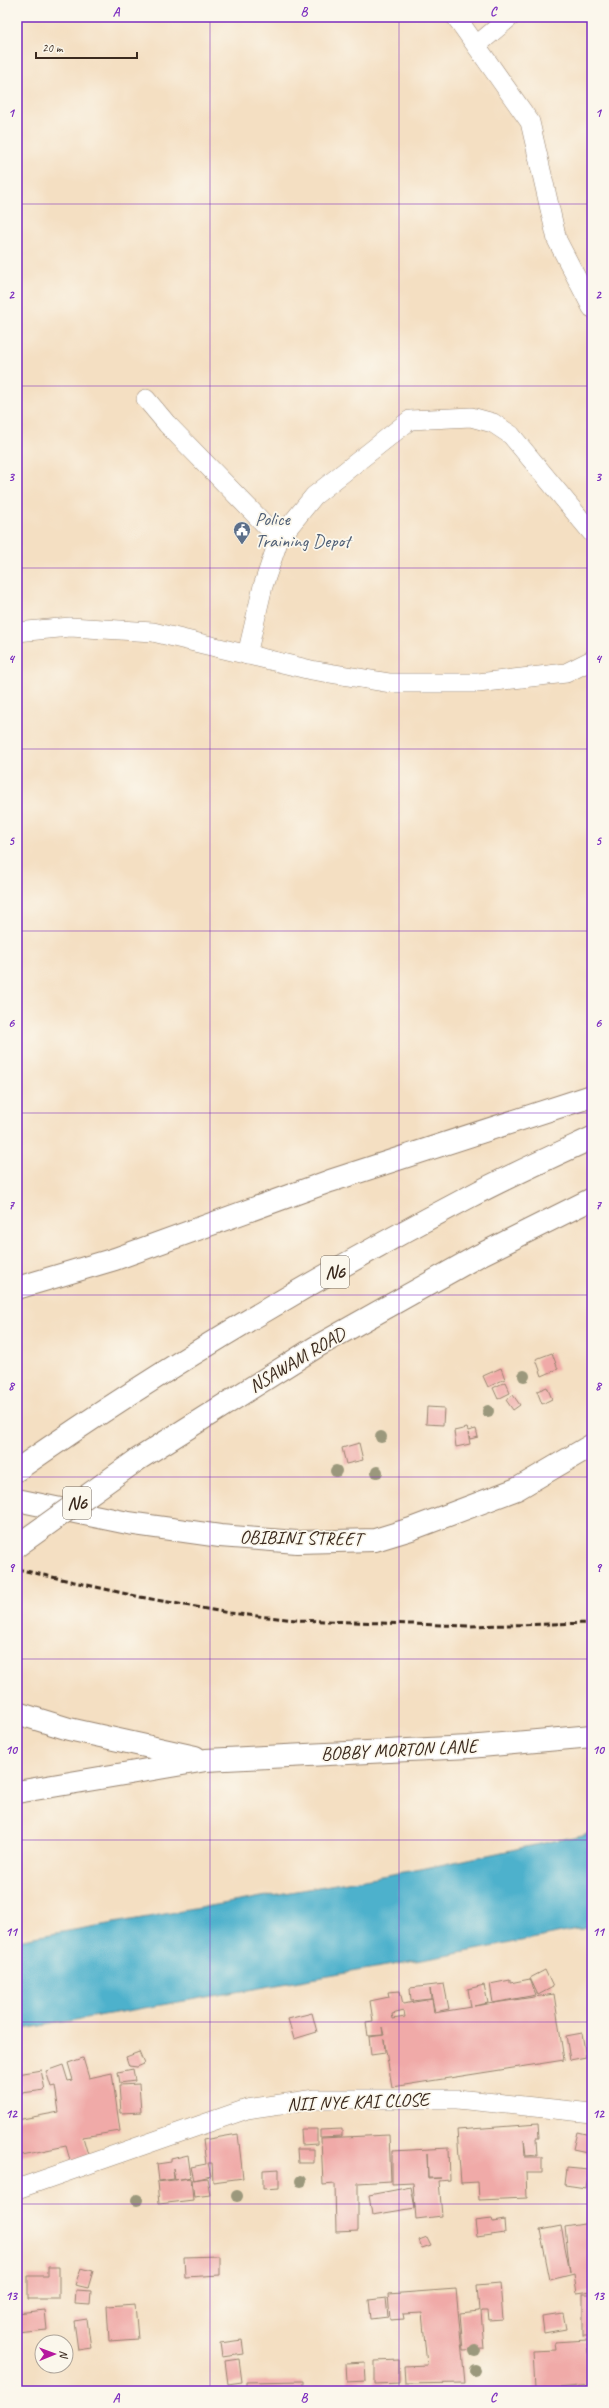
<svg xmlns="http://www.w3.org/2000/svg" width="609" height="2408" font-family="Caveat,sans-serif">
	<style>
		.water { fill: #4db1cc; stroke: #446e75 }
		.building { fill: #f0aaa8; fill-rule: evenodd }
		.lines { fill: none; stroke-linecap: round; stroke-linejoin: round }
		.lane-casing { stroke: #988470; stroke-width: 20 }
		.secondary-casing { stroke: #988470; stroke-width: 24 }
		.highway-casing { stroke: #988470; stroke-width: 24 }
		.lane { stroke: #fff; stroke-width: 19 }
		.secondary { stroke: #fff; stroke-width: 22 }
		.highway { stroke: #fff; stroke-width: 22 }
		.rail { stroke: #3b2a1e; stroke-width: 3; stroke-dasharray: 6 3; stroke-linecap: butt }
		.highway-bridge-casing { stroke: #988470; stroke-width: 24; stroke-linecap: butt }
		.highway-bridge { stroke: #fff; stroke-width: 22 }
		.tree { fill: #9b987b }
		.grid { fill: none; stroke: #7b2cbf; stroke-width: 1; stroke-opacity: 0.55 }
		.labels { text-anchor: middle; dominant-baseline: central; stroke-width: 3.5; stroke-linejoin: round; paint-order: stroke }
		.shield { fill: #fbf7ec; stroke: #75685c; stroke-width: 1 }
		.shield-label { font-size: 18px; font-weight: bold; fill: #3b2a1e }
		.service-label { font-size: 19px; fill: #4e5e75; stroke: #fbf7ec; text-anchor: start }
		.street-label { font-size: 19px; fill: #3b2a1e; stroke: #fbf7ec }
		.neatline { fill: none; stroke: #7b2cbf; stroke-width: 1.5 }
		.grid-label { font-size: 13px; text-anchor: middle; font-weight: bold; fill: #7b2cbf }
	</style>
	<rect width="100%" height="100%" fill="#fbf7ec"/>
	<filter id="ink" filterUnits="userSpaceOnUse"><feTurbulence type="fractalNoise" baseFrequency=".025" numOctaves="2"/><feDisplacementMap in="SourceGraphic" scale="8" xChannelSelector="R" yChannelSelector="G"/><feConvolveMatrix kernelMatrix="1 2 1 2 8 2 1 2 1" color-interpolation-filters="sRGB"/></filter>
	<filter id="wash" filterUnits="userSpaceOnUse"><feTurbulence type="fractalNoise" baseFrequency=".012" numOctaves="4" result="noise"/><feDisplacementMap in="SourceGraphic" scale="16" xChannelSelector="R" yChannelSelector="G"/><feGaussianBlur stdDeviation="0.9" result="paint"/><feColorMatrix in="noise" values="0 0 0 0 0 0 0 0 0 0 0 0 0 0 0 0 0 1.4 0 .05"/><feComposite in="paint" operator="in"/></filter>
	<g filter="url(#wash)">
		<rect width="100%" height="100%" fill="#f4dfc2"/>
		<polygon class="water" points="592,1833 592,1927 450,1955 17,2030 17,1940 421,1869"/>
		<g id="blocks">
			<g class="building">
				<polygon points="552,1353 558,1369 542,1376 536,1359"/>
				<polygon points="501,1368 505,1379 488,1387 483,1376"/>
				<polygon points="505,1382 510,1393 498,1399 493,1388"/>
				<polygon points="547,1387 552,1399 542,1404 537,1391"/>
				<polygon points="513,1395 520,1405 513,1410 506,1400"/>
				<polygon points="427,1407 444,1408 443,1425 426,1424"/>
				<polygon points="467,1428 468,1431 476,1429 478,1437 470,1439 468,1433 470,1444 456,1447 454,1431"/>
				<polygon points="359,1443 363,1460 346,1464 342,1448"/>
				<polygon points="545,1970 553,1987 538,1995 530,1978"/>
				<polygon points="530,1979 536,1995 493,2003 490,1984 510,1980 510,1983"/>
				<polygon points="444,1984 449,2009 435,2012 430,1989 431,1999 411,2001 410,1988"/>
				<path d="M484,1985L488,2003L474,2006L554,1994L564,2060L392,2087L384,2039L385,2053L371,2055L369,2037L384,2035L382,2027L383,2035L368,2036L366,2022L373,2021L370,2001L389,1997L388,1992L400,1991L403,2004L432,1999L434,2013L471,2007L468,1989ZM404,2011L405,2017L393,2019L392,2014Z"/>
				<polygon points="312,2013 317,2032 294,2039 288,2019"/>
				<polygon points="582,2033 586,2057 570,2060 566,2036"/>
				<polygon points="139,2052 144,2064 137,2067 129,2066 126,2057"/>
				<polygon points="83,2058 89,2078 112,2073 120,2131 83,2137 90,2162 72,2167 66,2146 17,2156 17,2120 59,2112 55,2086 51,2087 46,2071 63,2065 68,2081 73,2080 68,2063"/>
				<polygon points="133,2069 135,2081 120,2083 118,2072"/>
				<polygon points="41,2070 45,2090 22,2093 18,2074"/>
				<polygon points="139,2084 141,2112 121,2113 119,2085"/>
				<polygon points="538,2124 539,2138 536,2138 537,2155 526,2156 524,2139 525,2157 542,2157 542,2173 526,2173 527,2198 479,2200 478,2182 461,2183 457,2130"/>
				<polygon points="301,2129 317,2129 317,2144 302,2145"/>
				<polygon points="342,2129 342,2136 320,2137 320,2130"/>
				<polygon points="577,2132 590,2135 587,2152 573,2149"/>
				<polygon points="591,2133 592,2133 592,2155 587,2154"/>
				<polygon points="238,2134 243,2178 213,2182 212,2163 208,2163 211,2176 194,2180 191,2167 206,2164 203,2140"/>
				<polygon points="389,2135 391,2181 358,2183 358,2231 336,2232 335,2184 323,2185 321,2138"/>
				<path d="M449,2148L450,2180L439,2181L442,2216L416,2219L413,2183L392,2184V2151ZM427,2153L428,2178H441L428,2179Z"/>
				<polygon points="297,2149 314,2149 314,2163 298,2163"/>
				<polygon points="188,2155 191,2177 175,2180 173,2168 174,2179 159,2181 157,2164 171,2162 171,2159"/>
				<polygon points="567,2168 589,2170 586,2188 565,2185"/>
				<polygon points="279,2169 279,2188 263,2189 263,2170"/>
				<polygon points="191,2178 193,2200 159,2204 157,2182"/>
				<polygon points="207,2178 210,2195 194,2197 192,2180"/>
				<polygon points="411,2187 415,2208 372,2215 369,2195"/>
				<polygon points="492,2219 493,2222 504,2220 505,2233 477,2237 475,2221"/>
				<polygon points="590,2223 592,2241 592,2291 577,2293 574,2274 550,2280 540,2230 561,2226 570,2273 565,2227"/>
				<polygon points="427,2237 431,2245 422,2248 419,2240"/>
				<polygon points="220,2256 220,2275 185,2277 184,2257"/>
				<polygon points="48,2267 59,2267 59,2299 28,2299 28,2276 48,2276"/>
				<polygon points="81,2268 93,2271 88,2288 75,2285"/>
				<polygon points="500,2283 503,2319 489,2320 488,2311 481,2311 484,2349 463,2350 460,2313 479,2311 477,2285"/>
				<polygon points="456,2289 465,2383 405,2384 404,2366 427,2365 422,2313 403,2314 404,2319 390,2320 388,2294"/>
				<polygon points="76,2290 91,2291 90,2305 75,2304"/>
				<rect x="583" y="2294" width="9" height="42"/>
				<polygon points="386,2298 388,2317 371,2319 369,2300"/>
				<polygon points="135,2304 138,2339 109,2341 107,2306"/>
				<polygon points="45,2310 47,2330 17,2333 17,2313"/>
				<polygon points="563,2313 566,2329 544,2333 542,2316"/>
				<polygon points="87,2319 91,2348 78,2350 74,2321"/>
				<polygon points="242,2340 244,2354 222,2357 220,2343"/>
				<polygon points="587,2340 588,2353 592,2353 592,2375 589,2370 591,2385 535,2390 533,2351 556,2350 555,2342"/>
				<polygon points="239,2359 242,2382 228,2384 225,2361"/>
				<polygon points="399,2360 399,2383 375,2384 375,2361"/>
				<polygon points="365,2362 366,2381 347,2382 346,2363"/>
				<polygon points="303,2381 303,2391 247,2391 247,2382"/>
			</g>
		</g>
	</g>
	<g filter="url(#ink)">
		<use href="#blocks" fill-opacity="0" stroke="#988470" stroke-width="1"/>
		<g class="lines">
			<g class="lane-casing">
				<g id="lane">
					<polyline points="456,17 530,122 557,240 592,308"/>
					<polyline points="477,45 510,17"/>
					<polyline points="146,399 167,424 279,539"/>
					<polyline points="17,632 70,627 153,632 311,670 390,683 478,683 566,673 592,660"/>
					<polyline points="247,655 263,586 279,539 314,496 410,420 471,417 493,423 511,435 592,533"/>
					<polyline points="17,2189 247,2109 315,2099 457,2099 592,2113"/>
				</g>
			</g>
			<g class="secondary-casing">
				<g id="secondary">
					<polyline points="17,1288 115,1259 330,1181 592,1096"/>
					<polyline points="17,1500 128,1523 220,1536 297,1542 375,1540 411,1529 517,1489 592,1445"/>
					<polyline points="17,1713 69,1729 195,1757"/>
					<polyline points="17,1792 206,1760 469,1747 592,1736"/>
				</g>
			</g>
			<g class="highway-casing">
				<g id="highway">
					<polyline points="137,1460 316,1347 478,1256 592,1199"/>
					<path d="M17,1470C161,1369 313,1279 469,1197C509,1176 551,1157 592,1138"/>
				</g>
			</g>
			<use href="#lane" class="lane"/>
			<use href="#secondary" class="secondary"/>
			<use href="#highway" class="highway"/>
			<polyline class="rail" points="17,1569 140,1597 229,1613 296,1620 469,1626 592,1623"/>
			<g class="highway-bridge-casing">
				<polyline id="highway-bridge" points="17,1546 137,1460"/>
			</g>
			<use href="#highway-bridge" class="highway-bridge"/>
		</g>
		<g class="tree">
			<circle cx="524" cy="1376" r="6"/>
			<circle cx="488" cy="1411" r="6"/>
			<circle cx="381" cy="1437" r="6"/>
			<circle cx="336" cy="1471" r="6"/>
			<circle cx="377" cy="1472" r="6"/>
			<circle cx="301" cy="2181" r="6"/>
			<circle cx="237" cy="2196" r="6"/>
			<circle cx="137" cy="2200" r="6"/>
			<circle cx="475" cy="2351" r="6"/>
			<circle cx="475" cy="2370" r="6"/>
		</g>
	</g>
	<path class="grid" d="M210,17V2391M399,17V2391M17,204H592M17,386H592M17,568H592M17,749H592M17,931H592M17,1113H592M17,1295H592M17,1477H592M17,1659H592M17,1840H592M17,2022H592M17,2204H592"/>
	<defs>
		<g id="civic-pin" transform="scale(0.9)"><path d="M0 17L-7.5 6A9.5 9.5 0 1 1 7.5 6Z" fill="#5c6f8a" stroke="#fbf7ec"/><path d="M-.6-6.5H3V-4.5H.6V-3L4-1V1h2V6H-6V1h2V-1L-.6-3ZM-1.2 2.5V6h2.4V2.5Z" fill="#fff"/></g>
	</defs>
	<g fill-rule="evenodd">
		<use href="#civic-pin" x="242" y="530"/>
	</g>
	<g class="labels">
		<g class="shield">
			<rect x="321" y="1256" width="28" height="32" rx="3"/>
			<rect x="63" y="1487" width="28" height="32" rx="3"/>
		</g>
		<g class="shield-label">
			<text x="335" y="1272">N6</text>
			<text x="77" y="1503">N6</text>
		</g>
		<g class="service-label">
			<text x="255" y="519">Police<tspan x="255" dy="22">Training Depot</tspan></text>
		</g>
		<g class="street-label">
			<text transform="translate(297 1360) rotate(-31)">NSAWAM ROAD</text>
			<text transform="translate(301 1538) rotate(1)">OBIBINI STREET</text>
			<text transform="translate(399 1750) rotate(-3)">BOBBY MORTON LANE</text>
			<text transform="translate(358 2102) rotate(-2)">NII NYE KAI CLOSE</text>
		</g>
	</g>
	<rect width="609" height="2408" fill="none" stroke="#fbf7ec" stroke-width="44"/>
	<g transform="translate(54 2354) rotate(89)"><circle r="19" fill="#fbf7ec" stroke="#aea59a"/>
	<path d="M0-3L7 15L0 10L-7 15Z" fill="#b5179e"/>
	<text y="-6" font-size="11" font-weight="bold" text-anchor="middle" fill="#3b2a1e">N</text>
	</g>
	<path d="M36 52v6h101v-6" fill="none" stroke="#3b2a1e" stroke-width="2"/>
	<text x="42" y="52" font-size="12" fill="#3b2a1e" stroke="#fbf7ec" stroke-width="3" paint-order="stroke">20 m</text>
	<rect x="22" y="22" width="565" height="2364" class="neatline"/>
	<g class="grid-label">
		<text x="116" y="16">A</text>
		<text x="304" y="16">B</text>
		<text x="493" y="16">C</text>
		<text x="11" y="117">1</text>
		<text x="598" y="117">1</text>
		<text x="11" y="299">2</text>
		<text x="598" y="299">2</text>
		<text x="11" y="481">3</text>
		<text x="598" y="481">3</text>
		<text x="11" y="663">4</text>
		<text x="598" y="663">4</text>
		<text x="11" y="845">5</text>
		<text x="598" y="845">5</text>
		<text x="11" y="1027">6</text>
		<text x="598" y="1027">6</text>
		<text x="11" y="1209">7</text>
		<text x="598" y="1209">7</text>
		<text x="11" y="1390">8</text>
		<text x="598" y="1390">8</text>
		<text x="11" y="1572">9</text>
		<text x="598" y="1572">9</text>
		<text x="11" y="1754">10</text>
		<text x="598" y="1754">10</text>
		<text x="11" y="1936">11</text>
		<text x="598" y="1936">11</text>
		<text x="11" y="2118">12</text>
		<text x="598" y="2118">12</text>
		<text x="11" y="2300">13</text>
		<text x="598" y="2300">13</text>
		<text x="116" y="2402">A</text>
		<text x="304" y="2402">B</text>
		<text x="493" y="2402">C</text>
	</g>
</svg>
